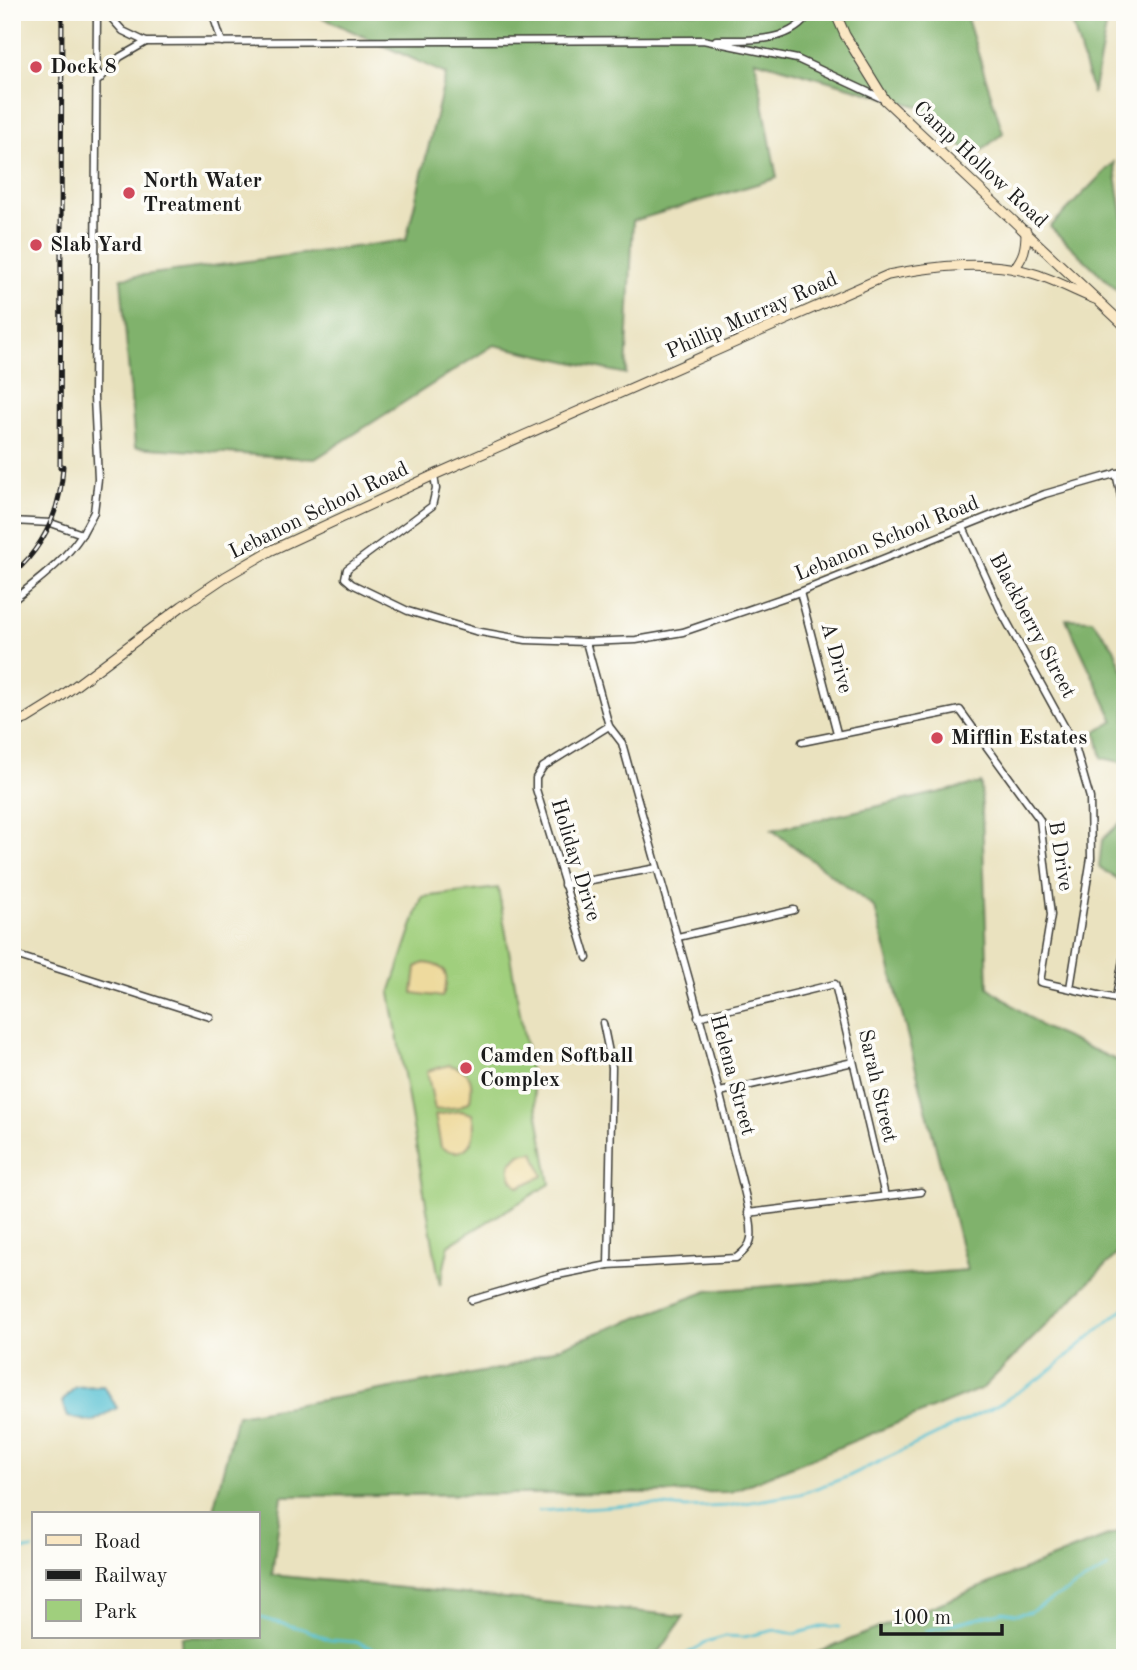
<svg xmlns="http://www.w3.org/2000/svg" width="1137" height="1670" font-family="'Old Standard TT',serif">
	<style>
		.green { fill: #a0cf7d; stroke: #5e764c; stroke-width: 2 }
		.forest { fill: #80b26c; stroke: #4e6744; stroke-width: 2 }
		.sand { fill: #eeda9e; stroke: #857b5d; stroke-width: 2 }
		.water { fill: #57c1d3; stroke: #3a6e78; stroke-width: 2 }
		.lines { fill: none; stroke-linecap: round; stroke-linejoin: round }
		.stream { stroke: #57c1d3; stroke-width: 2.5 }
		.street-casing { stroke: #3b3a34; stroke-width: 9 }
		.secondary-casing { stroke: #3b3a34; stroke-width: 11 }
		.street { stroke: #fff; stroke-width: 6 }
		.secondary { stroke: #fae7c3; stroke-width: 9 }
		.rail-casing { stroke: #1c1c1c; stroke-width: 5 }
		.rail { stroke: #fdfcf7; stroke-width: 2.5; stroke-dasharray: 8; stroke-linecap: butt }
		.poi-dot { fill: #d1495b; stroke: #fdfcf7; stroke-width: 2.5 }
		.labels { text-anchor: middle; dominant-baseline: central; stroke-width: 7; stroke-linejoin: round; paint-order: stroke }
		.poi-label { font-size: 21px; font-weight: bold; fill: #1c1c1c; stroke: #fdfcf7; text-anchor: start }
		.street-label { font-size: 21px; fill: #1c1c1c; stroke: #fdfcf7 }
	</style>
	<rect width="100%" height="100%" fill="#fdfcf7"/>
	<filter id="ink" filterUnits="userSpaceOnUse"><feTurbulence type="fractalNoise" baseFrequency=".0143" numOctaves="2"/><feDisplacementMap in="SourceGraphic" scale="14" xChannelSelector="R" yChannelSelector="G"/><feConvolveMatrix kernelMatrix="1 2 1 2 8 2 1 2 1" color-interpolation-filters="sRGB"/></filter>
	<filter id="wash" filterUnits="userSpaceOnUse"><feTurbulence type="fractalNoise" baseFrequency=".00686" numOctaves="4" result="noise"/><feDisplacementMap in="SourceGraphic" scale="28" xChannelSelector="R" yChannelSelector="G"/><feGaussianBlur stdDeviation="1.57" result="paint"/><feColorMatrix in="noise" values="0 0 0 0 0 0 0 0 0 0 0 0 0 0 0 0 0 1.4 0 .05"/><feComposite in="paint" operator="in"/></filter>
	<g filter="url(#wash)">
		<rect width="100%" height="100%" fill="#eae2bf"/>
		<polygon class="green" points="498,888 550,1184 449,1245 440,1285 390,993 422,897"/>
		<g class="forest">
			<polygon points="310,12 965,12 1003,133 974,157 920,107 755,60 777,178 633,221 626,374 494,345 315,459 135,447 121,278 406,240 446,74"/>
			<polygon points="1069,12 1109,12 1093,94"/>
			<polygon points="1114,162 1125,231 1125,298 1050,227"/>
			<polygon points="1066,619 1092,620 1114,648 1125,677 1125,763 1102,758 1096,732 1114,721"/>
			<polygon points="981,783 988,987 1044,1028 1125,1064 1125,1246 983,1388 730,1492 282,1496 272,1575 684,1616 659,1653 634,1658 179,1658 183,1637 257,1637 257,1514 212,1514 237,1415 505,1368 708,1291 967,1270 875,908 772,830"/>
			<polygon points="1125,818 1125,879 1121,881 1099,867 1102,840"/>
			<polygon points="1125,1529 1125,1658 814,1658 814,1654"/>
		</g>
		<g class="sand">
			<path d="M424,963C447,965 451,976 442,997L413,993L416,967Z"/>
			<path d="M449,1065C471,1070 474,1079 470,1101L459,1107L435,1110L427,1071Z"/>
			<path d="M461,1111L472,1114C479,1138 467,1162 441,1147L435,1115Z"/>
			<path d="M534,1152L543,1176L519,1187C511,1180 509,1174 510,1164L520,1154Z"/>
		</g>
		<polygon class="water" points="104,1386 117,1408 92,1422 68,1417 62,1402 75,1387"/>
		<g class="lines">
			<g class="stream">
				<polyline points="539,1511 645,1504 686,1508 727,1506 800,1494 847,1477 996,1406 1045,1375 1125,1307"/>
				<polyline points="12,1551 33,1549"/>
				<polyline points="257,1617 303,1629 330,1640 356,1642 388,1654 409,1654 416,1658"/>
				<polyline points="925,1631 1003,1612 1017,1614 1029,1612 1108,1568"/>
				<polyline points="679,1658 709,1641 726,1636 744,1637 775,1630 794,1634 824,1626 839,1627"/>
			</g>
		</g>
	</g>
	<g filter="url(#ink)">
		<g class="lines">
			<g class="street-casing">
				<g id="street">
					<polyline points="106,12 123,31 146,42 703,40 797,59 883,99"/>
					<polyline points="212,12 222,42"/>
					<path d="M716,40C748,40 792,44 810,12"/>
					<polyline points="99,80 120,57 146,42"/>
					<polyline points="1116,473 1125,515"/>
					<polyline points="434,475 436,489 432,506 347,569 345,578 352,584 408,611 475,631 526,640 586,642 636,640 683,632 800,592 1045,494 1125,471"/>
					<polyline points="12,521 51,523 82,534 94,512 98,479 94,397 97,12"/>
					<polyline points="963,527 1001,611 1075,746 1090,798 1091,858 1070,988"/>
					<polyline points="800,592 837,733"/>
					<path d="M12,601C38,580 63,563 82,534"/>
					<polyline points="12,730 22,722"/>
					<polyline points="802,742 960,710 1040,820 1051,915 1040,982 1125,1001"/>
					<polyline points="564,885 657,868"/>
					<polyline points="678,937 794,910"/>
					<polyline points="12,954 210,1017"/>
					<polyline points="587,958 536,789 536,778 543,767 609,726"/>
					<polyline points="1116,997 1125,949"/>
					<polyline points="698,1017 835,984 885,1196"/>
					<polyline points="603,1023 612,1067 608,1265"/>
					<polyline points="720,1092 853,1062"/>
					<polyline points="748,1213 921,1192"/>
					<path d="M472,1300L553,1276L608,1265L736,1258C742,1253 750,1247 751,1238C754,1219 737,1165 732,1144C700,1009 659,877 622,743L609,726L586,642"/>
				</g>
			</g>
			<g class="secondary-casing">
				<g id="secondary">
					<polyline points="835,12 845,35 885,100 1125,326"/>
					<path d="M1014,269C1024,256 1026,248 1026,231"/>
					<path d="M12,723L26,719L55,701L182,606L225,577L270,551L434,475L888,275C935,266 988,259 1035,274C1055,280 1075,291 1095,299"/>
				</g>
			</g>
			<use href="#street" class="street"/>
			<use href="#secondary" class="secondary"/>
			<g class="rail-casing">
				<path id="rail" d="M12,575C45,546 61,509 63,466L60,467L62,12"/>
			</g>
			<use href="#rail" class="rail"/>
		</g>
	</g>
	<g class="poi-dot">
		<circle cx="36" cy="67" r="7"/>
		<circle cx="129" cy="193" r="7"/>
		<circle cx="36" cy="245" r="7"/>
		<circle cx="937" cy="738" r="7"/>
		<circle cx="466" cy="1068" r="7"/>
	</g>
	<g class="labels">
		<g class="poi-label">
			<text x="50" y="67">Dock 8</text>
			<text x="143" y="181">North Water<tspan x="143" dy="24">Treatment</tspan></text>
			<text x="50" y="245">Slab Yard</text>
			<text x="951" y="738">Mifflin Estates</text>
			<text x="480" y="1056">Camden Softball<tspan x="480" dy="24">Complex</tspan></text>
		</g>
		<g class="street-label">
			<text transform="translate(980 165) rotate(43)">Camp Hollow Road</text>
			<text transform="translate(752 316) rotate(-24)">Phillip Murray Road</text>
			<text transform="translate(319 511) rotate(-26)">Lebanon School Road</text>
			<text transform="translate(887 539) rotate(-22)">Lebanon School Road</text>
			<text transform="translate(1032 626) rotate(62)">Blackberry Street</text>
			<text transform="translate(836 658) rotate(75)">A Drive</text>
			<text transform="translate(1060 856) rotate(81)">B Drive</text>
			<text transform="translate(575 860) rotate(73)">Holiday Drive</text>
			<text transform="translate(732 1075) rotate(75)">Helena Street</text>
			<text transform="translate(877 1086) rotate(77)">Sarah Street</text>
		</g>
	</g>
	<rect width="1137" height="1670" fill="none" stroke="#fdfcf7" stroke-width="42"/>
	<rect x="32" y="1512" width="228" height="126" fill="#fdfcf7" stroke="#a3a29f" stroke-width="2"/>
	<rect x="46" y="1535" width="35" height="10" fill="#fae7c3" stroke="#a3a29f" stroke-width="2"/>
	<text x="94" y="1548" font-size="21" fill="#1c1c1c">Road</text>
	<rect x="46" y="1570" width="35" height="10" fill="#1c1c1c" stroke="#a3a29f" stroke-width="2"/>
	<text x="94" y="1582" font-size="21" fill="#1c1c1c">Railway</text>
	<rect x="46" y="1600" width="35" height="21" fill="#a0cf7d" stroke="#a3a29f" stroke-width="2"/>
	<text x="94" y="1618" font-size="21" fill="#1c1c1c">Park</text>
	<path d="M881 1624v10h121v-10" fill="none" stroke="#1c1c1c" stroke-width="3.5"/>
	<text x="892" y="1624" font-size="21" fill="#1c1c1c" stroke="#fdfcf7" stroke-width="5" paint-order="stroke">100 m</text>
</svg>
